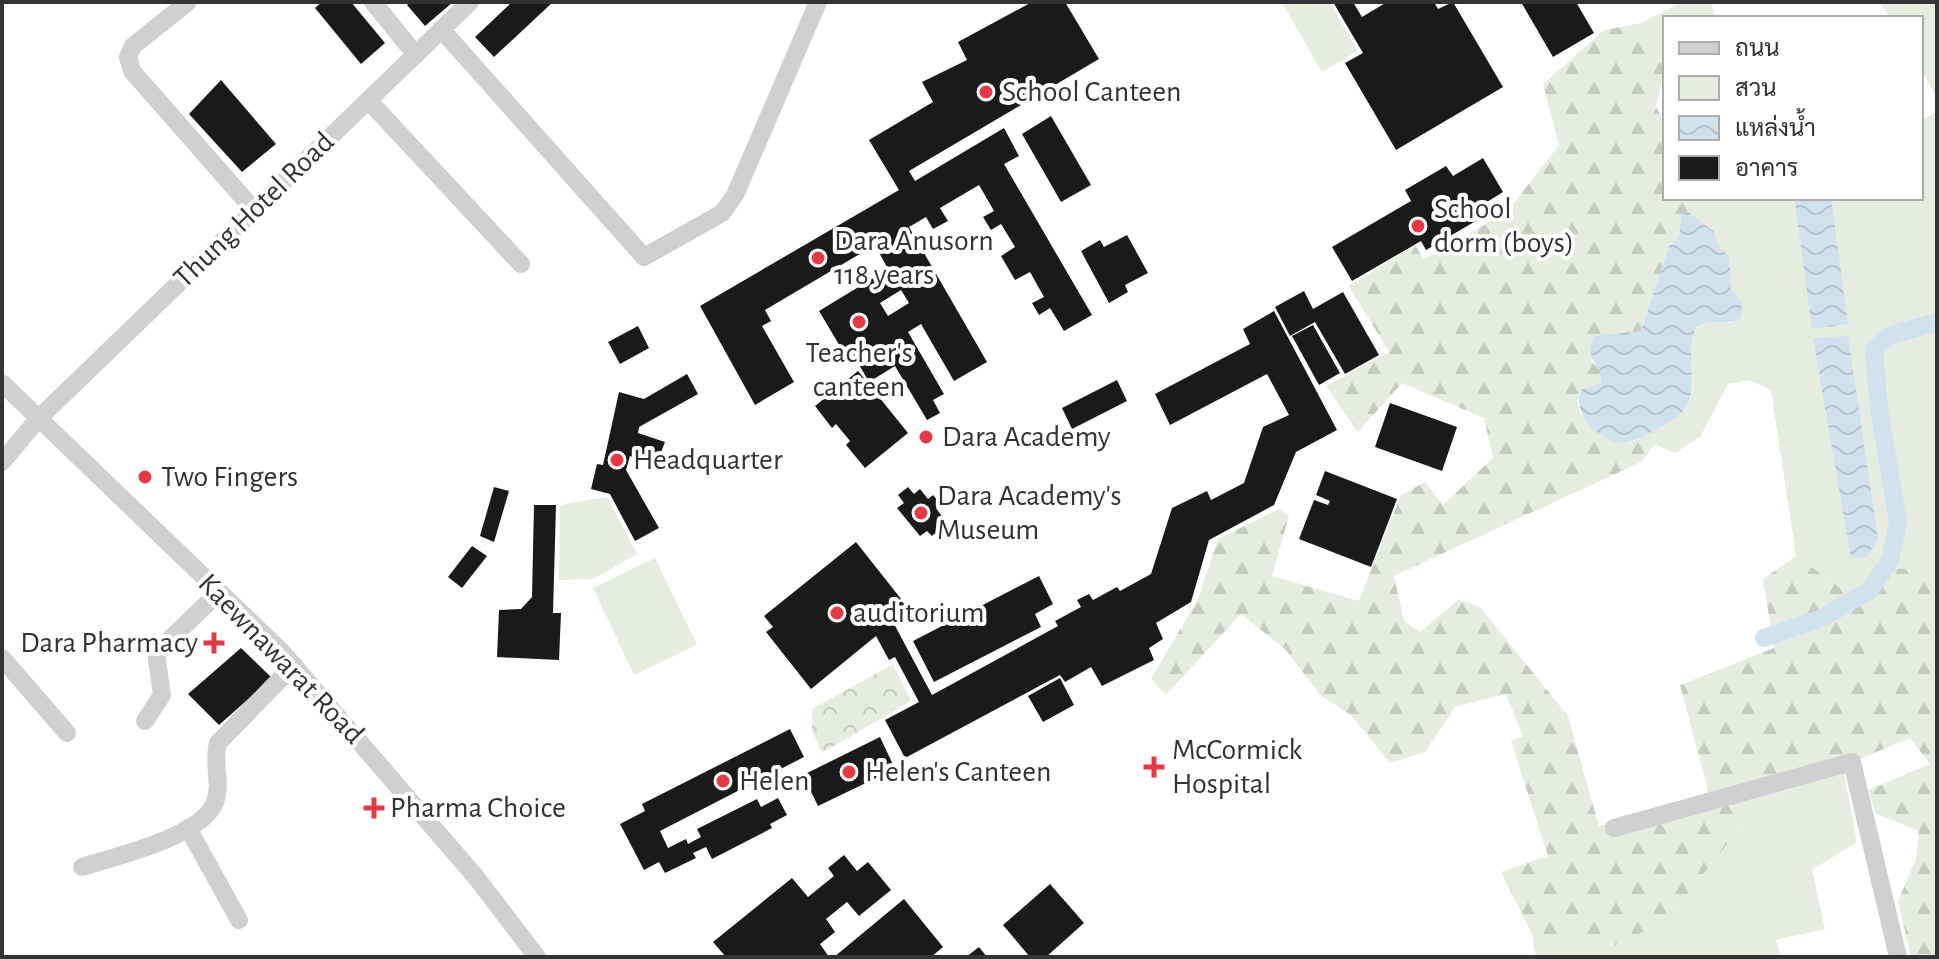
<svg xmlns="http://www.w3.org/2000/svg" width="1939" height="959" font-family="'Alegreya Sans',Sarabun,sans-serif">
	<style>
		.green { fill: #e6ecdf }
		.forest { fill: url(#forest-firs) }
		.park { fill: url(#park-crowns) }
		.water { fill: url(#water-waves) }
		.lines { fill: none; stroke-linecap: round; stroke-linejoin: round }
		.canal { stroke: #cfe2ee; stroke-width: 18 }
		.building { fill: #1a1a1a; fill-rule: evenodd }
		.minor { stroke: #d0d0d0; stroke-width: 18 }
		.poi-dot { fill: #e63946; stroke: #fff; stroke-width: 3 }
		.labels { text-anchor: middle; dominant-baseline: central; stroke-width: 8; stroke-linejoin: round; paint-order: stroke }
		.poi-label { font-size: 30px; fill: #333; stroke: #fff; text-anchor: start }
		.street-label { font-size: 30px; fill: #333; stroke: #fff }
	</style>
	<defs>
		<pattern id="forest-firs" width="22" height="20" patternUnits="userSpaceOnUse" patternTransform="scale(2)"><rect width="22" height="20" fill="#e6ecdf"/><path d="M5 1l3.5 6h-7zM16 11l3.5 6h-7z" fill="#c6cbc0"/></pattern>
		<pattern id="park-crowns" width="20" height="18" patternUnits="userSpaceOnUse" patternTransform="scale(2)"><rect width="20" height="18" fill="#e6ecdf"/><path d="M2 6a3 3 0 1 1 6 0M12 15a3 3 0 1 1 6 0" fill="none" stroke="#c6cbc0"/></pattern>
		<pattern id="water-waves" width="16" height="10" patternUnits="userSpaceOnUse" patternTransform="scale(2)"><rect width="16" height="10" fill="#cfe2ee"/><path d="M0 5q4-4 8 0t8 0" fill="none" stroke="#b2c2cd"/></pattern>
	</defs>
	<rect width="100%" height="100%" fill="#fff"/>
	<g class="green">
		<polygon points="1330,2 1358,51 1322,72 1282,3"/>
		<polygon points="1682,2 1711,2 1715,18 1665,18 1665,68 1641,23"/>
		<polygon points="1880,2 1937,2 1937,97 1921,70 1921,18 1890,18"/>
		<path d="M1937,112V572L1873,566L1845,591L1796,556L1771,390L1749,380L1728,384L1700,437L1675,453L1655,444L1654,431C1717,399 1680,380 1695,329L1707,322L1731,323L1736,295C1714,268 1733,245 1693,216L1697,198H1921V120Z"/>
		<polygon points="607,497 637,554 593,579 559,580 560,505"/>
		<polygon points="655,558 697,645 634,675 593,588"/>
		<polygon points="1843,768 1857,842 1812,870 1825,929 1776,940 1781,957 1536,957 1532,934 1616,945 1665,921 1764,799"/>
	</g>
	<polygon class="forest" points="1641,23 1665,68 1656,106 1665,126 1665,198 1698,199 1693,216 1681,213 1679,237 1669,246 1641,331 1591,360 1600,371 1601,383 1587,388 1577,400 1580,414 1617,443 1632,442 1654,431 1655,444 1641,462 1394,576 1404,621 1420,632 1458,600 1480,607 1568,716 1599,826 1709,794 1680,685 1774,648 1763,579 1796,556 1845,591 1873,566 1937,572 1937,957 1911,957 1898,901 1916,859 1919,831 1876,814 1868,790 1930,764 1910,738 1764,799 1665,921 1616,945 1532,934 1501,872 1548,856 1511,741 1523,736 1506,694 1455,707 1425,752 1390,763 1351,715 1320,695 1286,650 1241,614 1166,695 1151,679 1198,599 1218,539 1279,509 1289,516 1272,576 1359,601 1401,495 1425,482 1443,505 1493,458 1484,418 1402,383 1358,432 1326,386 1389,352 1349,286 1415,245 1424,259 1507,212 1559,145 1543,84 1604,30"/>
	<polygon class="park" points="893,664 911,701 822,753 812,731 812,709"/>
	<g class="water">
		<polygon points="1831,198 1848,324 1812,329 1795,202"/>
		<path d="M1688,212L1713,231L1720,249L1729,255L1731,289L1742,302L1741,318C1726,328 1709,316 1695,329C1681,374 1713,401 1659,428C1645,435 1632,444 1617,443C1595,435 1572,414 1581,390L1601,382C1601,364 1583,357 1594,336L1641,331L1669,246L1679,237L1681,213Z"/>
		<polygon points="1848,336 1878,539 1867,557 1851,558 1813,338"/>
	</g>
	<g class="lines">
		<polyline class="canal" points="1764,638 1822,618 1869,591 1890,561 1898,523 1879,409 1874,350 1888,336 1937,322"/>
	</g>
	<g class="building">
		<polygon points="322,2 351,2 385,43 361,64 315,8"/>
		<polygon points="410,2 453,2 425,26 407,5"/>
		<polygon points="512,2 553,2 494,57 475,37"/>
		<path d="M1032,2H1065L1099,59L909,171L915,181L1004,128L1019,156L1004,164L1092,315L1064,331L1050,308L1039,315L1032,303L1044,297L1030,272L1015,280L1001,256L1015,247L1001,224L991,230L983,217L994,211L979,185L940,208L948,221L933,229L926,217L909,227L987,362L954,381L921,324L908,332L944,394L933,400L940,413L927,420L895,366L869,382L853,354L847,358L819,311L888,269L875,245L765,310L771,321L762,326L794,382L755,405L700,306L899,190L869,140L933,102L922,82L967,60L958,42ZM901,290L909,303L888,316L880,303Z"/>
		<polygon points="1333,2 1353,2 1362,17 1387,2 1434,2 1438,9 1453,2 1503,87 1396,150 1345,63 1363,53"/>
		<polygon points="1521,2 1576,2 1594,33 1553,57"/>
		<polygon points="221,80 276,144 242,172 189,114"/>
		<polygon points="1051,116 1091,185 1061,202 1022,134"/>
		<polygon points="1483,158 1503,192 1487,202 1493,211 1426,250 1421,241 1352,281 1332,247 1411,201 1405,190 1446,166 1453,176"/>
		<polygon points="1127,235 1148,273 1125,285 1128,292 1109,303 1081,251 1100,240 1104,247"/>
		<polygon points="1304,291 1313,309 1343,292 1379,355 1345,374 1315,322 1290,336 1275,307"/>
		<polygon points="1274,311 1337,430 1296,452 1274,505 1209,540 1191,602 1156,623 1163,639 1149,648 1154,660 1102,686 1091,667 1065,682 1060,675 905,758 885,720 919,702 895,657 889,660 876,636 811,689 766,632 773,627 764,616 856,542 909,609 893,622 932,695 1058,626 1055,621 1081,607 1077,600 1089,594 1093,600 1117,587 1120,591 1151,574 1172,508 1207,491 1211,500 1244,483 1263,427 1289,415 1267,374 1170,425 1155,394 1250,344 1243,329"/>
		<polygon points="1313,325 1340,373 1319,385 1292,336"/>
		<polygon points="638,326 649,348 620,364 608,342"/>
		<polygon points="858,371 908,433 865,468 846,445 850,441 836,424 832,428 815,406"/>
		<polygon points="687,374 698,394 639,427 638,433 665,442 656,465 630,456 626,470 659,528 635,541 610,494 591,489 597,464 603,465 619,392 644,399"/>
		<polygon points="1117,380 1127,401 1072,429 1062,408"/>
		<polygon points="1390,403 1457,427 1442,471 1375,447"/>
		<polygon points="1325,471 1397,499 1371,567 1299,539 1314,500 1328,505 1330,501 1316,495"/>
		<polygon points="494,487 509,491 494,542 480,536"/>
		<polygon points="908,487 914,494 920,489 928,499 933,495 941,504 936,508 943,518 936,524 940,529 932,536 927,531 920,536 897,508 904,503 898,495"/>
		<polygon points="534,505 556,505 553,613 561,613 559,660 497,657 499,610 521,609 532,597"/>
		<polygon points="472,546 487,556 462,588 448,577"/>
		<polygon points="1039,576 1053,604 1035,614 1041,627 934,682 913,641"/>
		<polygon points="241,648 272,678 219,725 188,694"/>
		<polygon points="1060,678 1074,705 1043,722 1028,696"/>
		<polygon points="790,729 804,757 660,831 668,848 686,839 688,844 701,837 697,829 757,799 761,807 778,798 787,815 770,824 772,828 712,859 706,847 693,853 696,858 665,873 659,862 644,870 620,824 645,811 642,804"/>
		<polygon points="880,737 895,769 818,806 803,775"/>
		<polygon points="844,855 857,871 868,862 891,890 859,916 847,902 826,919 835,932 820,944 829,957 726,957 713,942 792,878 808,897 834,876 828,868"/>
		<polygon points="1050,884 1084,923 1046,957 1030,957 1003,925"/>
		<polygon points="904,899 943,947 931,957 834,957"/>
		<polygon points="979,947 987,957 966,957"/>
	</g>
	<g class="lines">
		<g class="minor">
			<polyline points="188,2 133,46 128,57 132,71 254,210"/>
			<polyline points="373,2 416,55"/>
			<polyline points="441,29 644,257 722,213 735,195 818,2"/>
			<polyline points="368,100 521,264"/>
			<polyline points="2,383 281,651 475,876 537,957"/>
			<polyline points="2,462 39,418 470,2"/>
			<polyline points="2,658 67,733"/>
			<polyline points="145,721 162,695 156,653 219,592"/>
			<polyline points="188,828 239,920"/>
			<polyline points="1614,828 1852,762 1898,957"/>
			<path d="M82,867C114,857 200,837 214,804C223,785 212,763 218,743L294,665"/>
		</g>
	</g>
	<g class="poi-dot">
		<circle cx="986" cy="92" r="8"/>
		<circle cx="1418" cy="226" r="8"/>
		<circle cx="818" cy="258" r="8"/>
		<circle cx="859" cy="322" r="8"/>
		<circle cx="926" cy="437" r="8"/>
		<circle cx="617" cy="460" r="8"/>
		<circle cx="145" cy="477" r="8"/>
		<circle cx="921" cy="513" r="8"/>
		<circle cx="837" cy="613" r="8"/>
		<path d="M210 631h8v8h8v8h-8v8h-8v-8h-8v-8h8z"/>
		<path d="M1150 755h8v8h8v8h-8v8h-8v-8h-8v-8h8z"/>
		<circle cx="849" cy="772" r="8"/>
		<circle cx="723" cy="781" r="8"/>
		<path d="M370 796h8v8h8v8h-8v8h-8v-8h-8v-8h8z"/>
	</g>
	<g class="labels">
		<g class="poi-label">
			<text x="1002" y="92">School Canteen</text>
			<text x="1434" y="209">School<tspan x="1434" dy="34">dorm (boys)</tspan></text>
			<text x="834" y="241">Dara Anusorn<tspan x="834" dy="34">118 years</tspan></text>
			<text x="859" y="353" text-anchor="middle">Teacher's<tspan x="859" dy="34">canteen</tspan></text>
			<text x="942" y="437">Dara Academy</text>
			<text x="633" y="460">Headquarter</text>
			<text x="161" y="477">Two Fingers</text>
			<text x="937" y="496">Dara Academy's<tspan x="937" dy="34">Museum</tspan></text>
			<text x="853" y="613">auditorium</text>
			<text x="198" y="643" text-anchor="end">Dara Pharmacy</text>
			<text x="1172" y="750">McCormick<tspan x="1172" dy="34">Hospital</tspan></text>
			<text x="865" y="772">Helen's Canteen</text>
			<text x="739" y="781">Helen</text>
			<text x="390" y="808">Pharma Choice</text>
		</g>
		<g class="street-label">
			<text transform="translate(254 210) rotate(-44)">Thung Hotel Road</text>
			<text transform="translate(281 659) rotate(46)">Kaewnawarat Road</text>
		</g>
	</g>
	<rect width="1939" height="959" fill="none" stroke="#333333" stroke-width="8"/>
	<rect x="1663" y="16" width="260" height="184" fill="#ffffff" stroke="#adadad" stroke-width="2"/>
	<rect x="1679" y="42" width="40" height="12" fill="#d0d0d0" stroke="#adadad" stroke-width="2"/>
	<text x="1735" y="56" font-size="24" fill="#333333">ถนน</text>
	<rect x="1679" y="76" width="40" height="24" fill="#e6ecdf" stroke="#adadad" stroke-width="2"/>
	<text x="1735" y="96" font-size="24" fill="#333333">สวน</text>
	<rect x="1679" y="116" width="40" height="24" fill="url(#water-waves)" stroke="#adadad" stroke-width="2"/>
	<text x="1735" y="136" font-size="24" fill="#333333">แหล่งน้ำ</text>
	<rect x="1679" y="156" width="40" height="24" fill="#1a1a1a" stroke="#adadad" stroke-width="2"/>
	<text x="1735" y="176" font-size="24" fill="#333333">อาคาร</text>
</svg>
